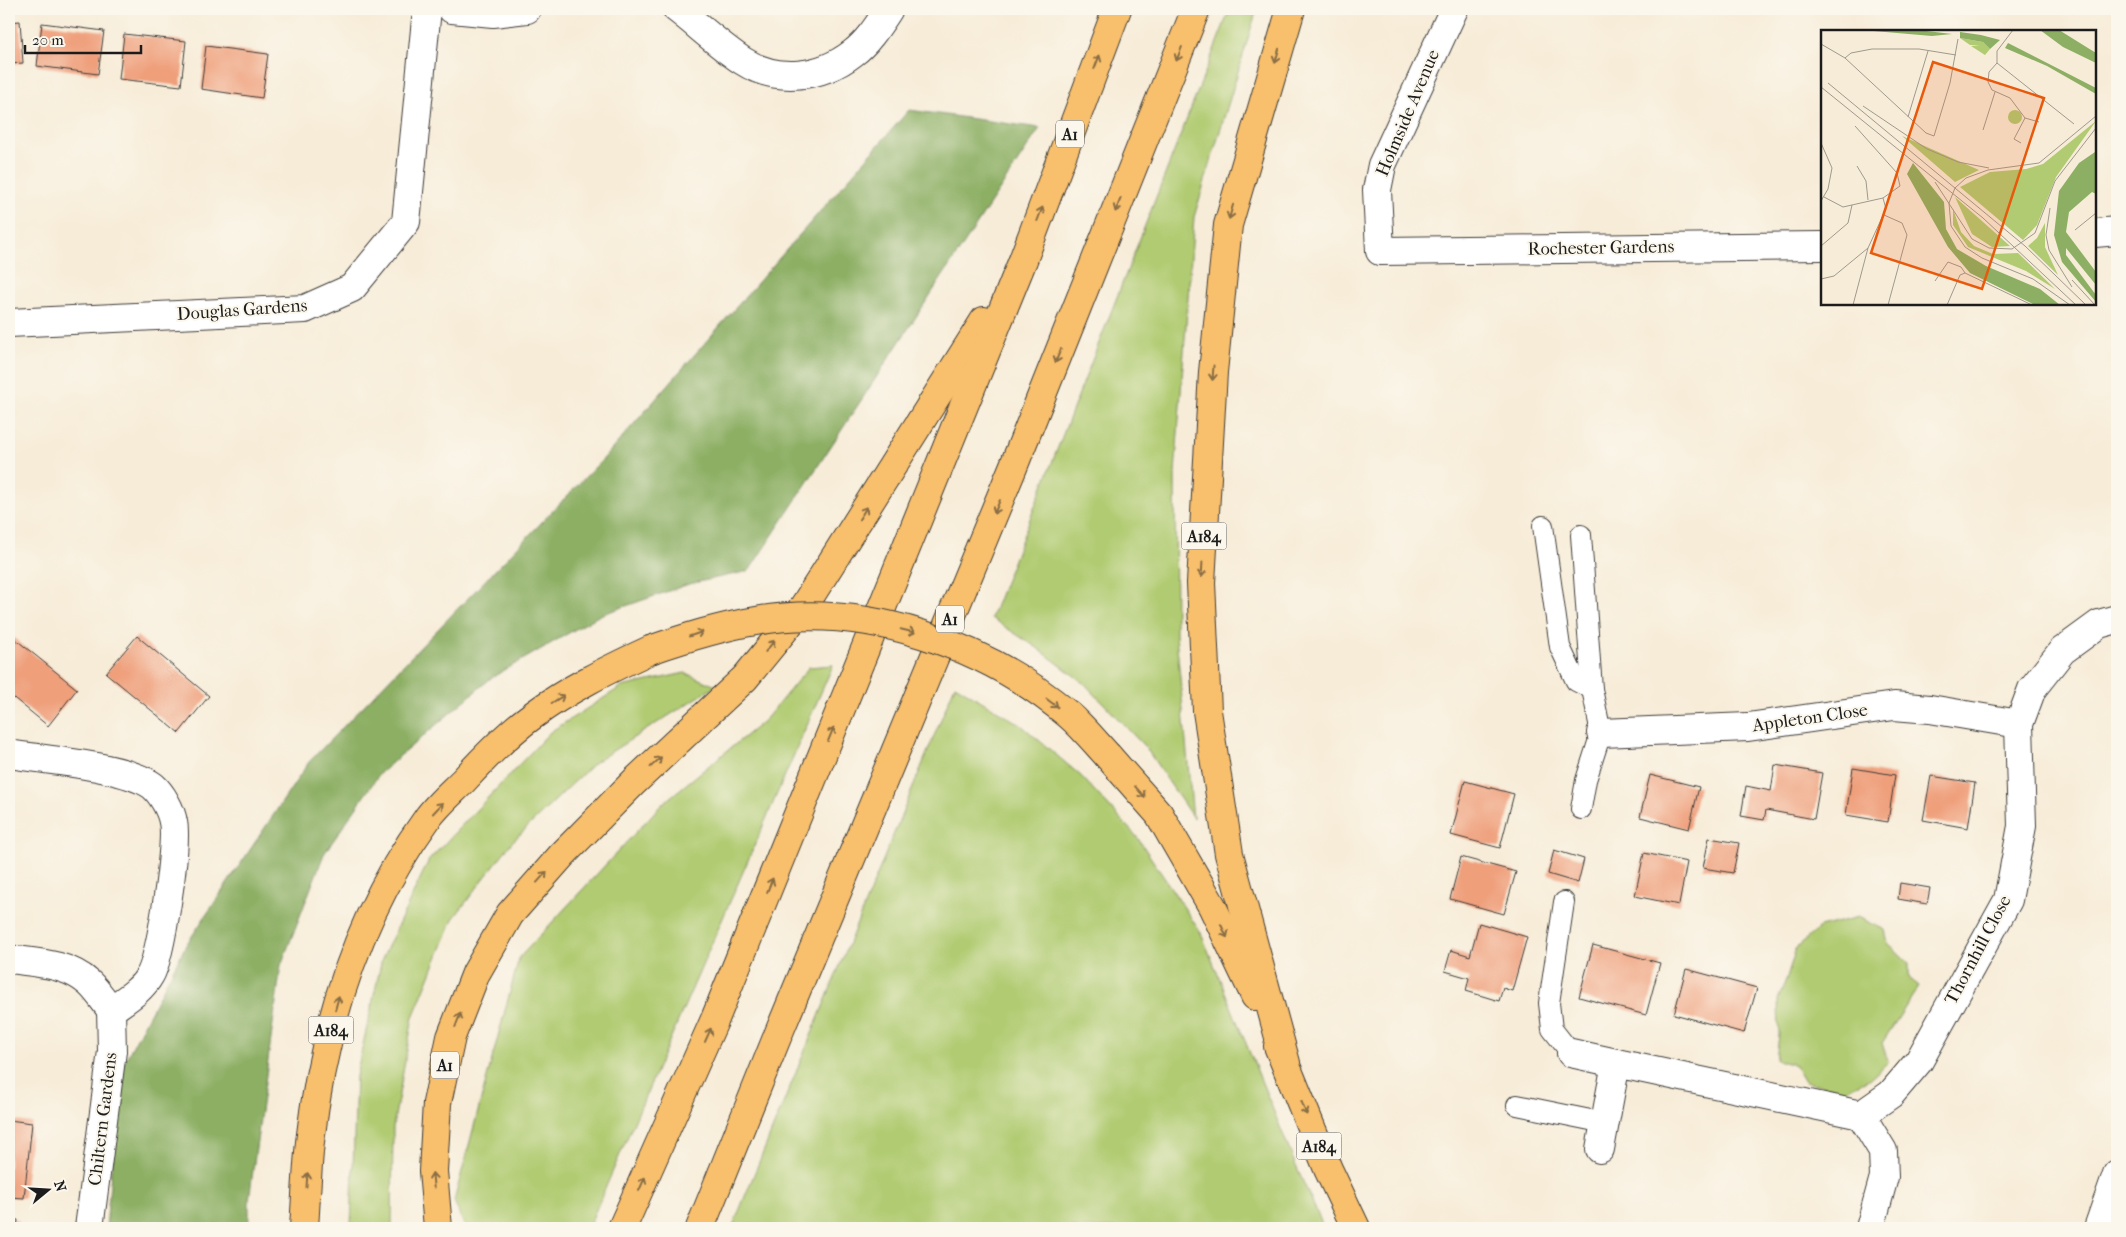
<svg xmlns="http://www.w3.org/2000/svg" width="2126" height="1237" font-family="'IM FELL French Canon',serif">
	<style>
		.green { fill: #b0cb71; stroke: #667446 }
		.forest { fill: #8caf63; stroke: #546640 }
		.building { fill: #ef9f7a }
		.lines { fill: none; stroke-linecap: round; stroke-linejoin: round }
		.service-casing { stroke: #3d3b38; stroke-width: 22 }
		.minor-casing { stroke: #3d3b38; stroke-width: 30 }
		.trunk-casing { stroke: #3d3b38; stroke-width: 30 }
		.service { stroke: #fff; stroke-width: 20 }
		.minor { stroke: #fff; stroke-width: 28 }
		.trunk { stroke: #f8bf6c; stroke-width: 28 }
		.trunk-bridge-casing { stroke: #3d3b38; stroke-width: 30; stroke-linecap: butt }
		.trunk-bridge { stroke: #f8bf6c; stroke-width: 28 }
		.oneway { stroke: #8a6e44 }
		.labels { text-anchor: middle; dominant-baseline: central; stroke-width: 4; stroke-linejoin: round; paint-order: stroke }
		.shield { fill: #fbf7ec; stroke: #5f5e5a; stroke-width: 1 }
		.shield-label { font-size: 16px; font-weight: bold; fill: #1c1c1c }
		.street-label { font-size: 18px; fill: #1c1c1c; stroke: #fbf7ec }
		.inset-road { fill: none; stroke: #9f998d; stroke-width: 1 }
		.view { fill: #e8590c; fill-opacity: 0.15; stroke: #e8590c; stroke-width: 2.5 }
		.inset-edge { fill: none; stroke: #1c1c1c; stroke-width: 2.5 }
	</style>
	<rect width="100%" height="100%" fill="#fbf7ec"/>
	<filter id="ink" filterUnits="userSpaceOnUse"><feTurbulence type="fractalNoise" baseFrequency=".02" numOctaves="2"/><feDisplacementMap in="SourceGraphic" scale="10" xChannelSelector="R" yChannelSelector="G"/><feConvolveMatrix kernelMatrix="1 2 1 2 8 2 1 2 1" color-interpolation-filters="sRGB"/></filter>
	<filter id="wash" filterUnits="userSpaceOnUse"><feTurbulence type="fractalNoise" baseFrequency=".0096" numOctaves="4" result="noise"/><feDisplacementMap in="SourceGraphic" scale="20" xChannelSelector="R" yChannelSelector="G"/><feGaussianBlur stdDeviation="1.12" result="paint"/><feColorMatrix in="noise" values="0 0 0 0 0 0 0 0 0 0 0 0 0 0 0 0 0 1.4 0 .05"/><feComposite in="paint" operator="in"/></filter>
	<g filter="url(#wash)">
		<rect width="100%" height="100%" fill="#f7ecd8"/>
		<g class="green">
			<polygon points="1230,9 1257,9 1194,217 1175,473 1176,635 1193,818 1146,748 1084,683 1036,647 991,618"/>
			<polygon points="833,665 588,1228 465,1228 454,1201 519,958 663,803 765,720 809,667"/>
			<polygon points="685,673 716,686 595,762 512,842 453,919 413,1017 393,1127 392,1228 351,1228 356,1076 382,959 429,860 550,732 621,687"/>
			<polygon points="955,685 1021,725 1081,776 1137,837 1201,933 1296,1166 1324,1228 732,1228"/>
			<polygon points="1858,917 1885,930 1888,943 1909,963 1909,978 1919,986 1882,1043 1888,1062 1871,1078 1845,1090 1805,1082 1795,1065 1776,1060 1779,1035 1778,1000 1787,977 1796,948 1820,927"/>
		</g>
		<polygon class="forest" points="909,110 1040,128 749,571 689,584 600,615 491,678 380,773 324,854 281,965 249,1200 249,1228 106,1228 120,1070 186,945 309,762 605,457"/>
		<g id="blocks">
			<g class="building">
				<polygon points="20,21 23,63 9,64 9,22"/>
				<polygon points="42,23 104,31 98,74 37,66"/>
				<polygon points="124,34 186,41 181,86 119,79"/>
				<polygon points="206,46 268,54 262,98 201,89"/>
				<polygon points="9,634 77,689 48,726 9,694"/>
				<polygon points="137,636 209,696 179,733 106,673"/>
				<polygon points="1775,765 1822,773 1814,819 1766,810 1764,820 1741,816 1746,786 1771,791"/>
				<polygon points="1853,768 1895,775 1888,822 1846,815"/>
				<polygon points="1650,775 1699,787 1689,829 1640,817"/>
				<polygon points="1931,776 1975,783 1968,828 1923,820"/>
				<polygon points="1465,781 1514,794 1500,848 1451,835"/>
				<polygon points="1709,838 1739,843 1733,873 1703,868"/>
				<polygon points="1554,850 1584,859 1578,883 1548,874"/>
				<polygon points="1644,853 1687,862 1679,905 1635,896"/>
				<polygon points="1461,857 1516,872 1504,914 1450,899"/>
				<polygon points="1900,883 1930,888 1927,904 1898,899"/>
				<polygon points="1479,923 1527,937 1512,991 1503,988 1499,1001 1466,991 1469,978 1445,971 1451,950 1470,956"/>
				<polygon points="1593,945 1660,963 1646,1015 1579,997"/>
				<polygon points="1686,969 1757,988 1744,1033 1674,1014"/>
				<polygon points="9,1120 32,1123 24,1198 9,1197"/>
				<polygon points="9,1219 18,1220 17,1228 9,1228"/>
			</g>
		</g>
	</g>
	<g filter="url(#ink)">
		<use href="#blocks" fill-opacity="0" stroke="#3d3b38" stroke-width="1"/>
		<g class="lines">
			<g class="service-casing">
				<g id="service">
					<polyline points="1543,526 1560,647 1576,681 1592,689"/>
					<polyline points="1581,809 1586,780 1601,733 1592,689 1581,535"/>
					<polyline points="1564,902 1549,1003 1552,1029 1571,1053"/>
					<polyline points="1517,1105 1605,1123"/>
				</g>
			</g>
			<g class="minor-casing">
				<g id="minor">
					<polyline points="452,9 493,13 527,9"/>
					<path d="M677,9C699,26 720,46 743,61C777,83 821,78 853,53C868,42 879,24 889,9"/>
					<polyline points="1454,9 1382,165 1377,190 1380,251 1822,246"/>
					<polyline points="2095,233 2117,231"/>
					<polyline points="9,323 305,309 352,288 406,222 427,9"/>
					<polyline points="1601,733 1748,727 1894,706 1930,709 2019,724"/>
					<path d="M9,754C44,760 126,766 153,786C162,794 171,810 173,822C178,843 161,957 150,975C141,991 125,1000 111,1010"/>
					<path d="M9,959C36,963 67,963 89,983C97,990 104,1001 111,1010"/>
					<polyline points="1571,1053 1616,1063"/>
					<polyline points="1600,1149 1616,1063 1861,1115"/>
					<polyline points="89,1228 112,1051 111,1010"/>
					<polyline points="1870,1228 1884,1177 1883,1151 1861,1115 1891,1094 1919,1061 2008,900 2022,826 2019,724 2032,689 2062,651 2099,624 2117,619"/>
					<polyline points="2098,1228 2117,1174"/>
				</g>
			</g>
			<g class="trunk-casing">
				<g id="trunk">
					<polyline points="1108,756 1159,814 1212,906 1255,996"/>
					<polyline points="1278,1046 1328,1169 1356,1228"/>
					<polyline points="1286,1063 1229,854 1207,711 1201,583 1213,372 1228,225 1291,9"/>
					<path d="M304,1228C306,1199 307,1170 310,1142C323,1027 358,914 427,819C437,805 451,793 463,781C484,758 507,734 532,716C568,689 609,669 650,650"/>
					<polyline points="438,1228 433,1171 437,1103 451,1037 476,973 510,914 562,855 634,782 745,678 804,606 984,321"/>
					<polyline points="622,1228 715,1019 1023,260 1117,9"/>
					<polyline points="700,1228 780,1030 1014,465 1196,9"/>
				</g>
			</g>
			<use href="#service" class="service"/>
			<use href="#minor" class="minor"/>
			<use href="#trunk" class="trunk"/>
			<g class="trunk-bridge-casing">
				<path id="trunk-bridge" d="M650,650C685,638 719,627 756,621C865,602 985,644 1069,715C1083,727 1095,742 1108,756"/>
			</g>
			<use href="#trunk-bridge" class="trunk-bridge"/>
		</g>
		<defs><path id="oneway-shaft" d="M-6 0H5M1.5-3L5.5 0L1.5 3" fill="none" stroke-width="1.6" stroke-linecap="round" stroke-linejoin="round" transform="scale(1.25)"/></defs>
		<g class="oneway">
			<use href="#oneway-shaft" transform="translate(1179 54) rotate(112)"/>
			<use href="#oneway-shaft" transform="translate(1277 56) rotate(106)"/>
			<use href="#oneway-shaft" transform="translate(1097 62) rotate(-69)"/>
			<use href="#oneway-shaft" transform="translate(1118 205) rotate(112)"/>
			<use href="#oneway-shaft" transform="translate(1231 212) rotate(106)"/>
			<use href="#oneway-shaft" transform="translate(1040 214) rotate(-69)"/>
			<use href="#oneway-shaft" transform="translate(1058 356) rotate(112)"/>
			<use href="#oneway-shaft" transform="translate(1213 373) rotate(94)"/>
			<use href="#oneway-shaft" transform="translate(997 507) rotate(113)"/>
			<use href="#oneway-shaft" transform="translate(863 513) rotate(-58)"/>
			<use href="#oneway-shaft" transform="translate(1202 570) rotate(93)"/>
			<use href="#oneway-shaft" transform="translate(908 631) rotate(13)"/>
			<use href="#oneway-shaft" transform="translate(696 634) rotate(-19)"/>
			<use href="#oneway-shaft" transform="translate(770 646) rotate(-51)"/>
			<use href="#oneway-shaft" transform="translate(558 699) rotate(-32)"/>
			<use href="#oneway-shaft" transform="translate(1052 703) rotate(37)"/>
			<use href="#oneway-shaft" transform="translate(831 734) rotate(-68)"/>
			<use href="#oneway-shaft" transform="translate(656 762) rotate(-43)"/>
			<use href="#oneway-shaft" transform="translate(1140 792) rotate(49)"/>
			<use href="#oneway-shaft" transform="translate(438 808) rotate(-47)"/>
			<use href="#oneway-shaft" transform="translate(542 877) rotate(-48)"/>
			<use href="#oneway-shaft" transform="translate(770 885) rotate(-68)"/>
			<use href="#oneway-shaft" transform="translate(1224 931) rotate(65)"/>
			<use href="#oneway-shaft" transform="translate(337 1003) rotate(-75)"/>
			<use href="#oneway-shaft" transform="translate(458 1020) rotate(-69)"/>
			<use href="#oneway-shaft" transform="translate(708 1035) rotate(-66)"/>
			<use href="#oneway-shaft" transform="translate(1304 1108) rotate(69)"/>
			<use href="#oneway-shaft" transform="translate(307 1180) rotate(-86)"/>
			<use href="#oneway-shaft" transform="translate(433 1180) rotate(-95)"/>
			<use href="#oneway-shaft" transform="translate(642 1184) rotate(-66)"/>
		</g>
	</g>
	<g class="labels">
		<g class="shield">
			<rect x="1056" y="120.5" width="28" height="27" rx="4"/>
			<rect x="1181.5" y="522.5" width="45" height="27" rx="4"/>
			<rect x="936" y="605.5" width="28" height="27" rx="4"/>
			<rect x="308.5" y="1016.5" width="45" height="27" rx="4"/>
			<rect x="431" y="1051.5" width="28" height="27" rx="4"/>
			<rect x="1296.5" y="1132.5" width="45" height="27" rx="4"/>
		</g>
		<g class="shield-label">
			<text x="1070" y="134">A1</text>
			<text x="1204" y="536">A184</text>
			<text x="950" y="619">A1</text>
			<text x="331" y="1030">A184</text>
			<text x="445" y="1065">A1</text>
			<text x="1319" y="1146">A184</text>
		</g>
		<g class="street-label">
			<text transform="translate(1408 113) rotate(-67)">Holmside Avenue</text>
			<text transform="translate(1601 248) rotate(-1)">Rochester Gardens</text>
			<text transform="translate(242 310) rotate(-4)">Douglas Gardens</text>
			<text transform="translate(1810 718) rotate(-8)">Appleton Close</text>
			<text transform="translate(1978 950) rotate(-62)">Thornhill Close</text>
			<text transform="translate(103 1119) rotate(-83)">Chiltern Gardens</text>
		</g>
	</g>
	<g transform="translate(1821 30)">
		<rect width="275" height="275" fill="#f7ecd8"/>
		<path d="M139,8L162,12L169,19L164,25L150,16L159,15H149ZM187 87a7 7 0 1 1 14 0a7 7 0 1 1-14 0ZM275,91L235,147L216,195L202,210L139,157L169,142L205,139L222,134ZM81,106L158,140L134,152ZM134,167L189,216L171,217L151,204ZM132,179L140,202L153,216L172,224L197,223L234,259L205,241L147,217L132,195ZM224,193V217L237,245L207,216L216,208Z" fill="#b0cb71"/>
		<path d="M41,0H97L131,4L111,6ZM219,0H238L275,23V33L242,17ZM139,2L160,5L179,10L169,19L162,12L139,8ZM187,13L275,58V64L226,36L184,18ZM274,122L275,164L271,162L248,182L245,202L275,242V255L245,218V225L275,265V272L241,232L233,205L238,161L258,133ZM92,133L123,172L125,199L136,219L165,236L219,259L239,275H214L149,243L127,217L86,144Z" fill="#8caf63"/>
		<path class="inset-road" d="M192,0L176,21V33L253,94M0,14L24,28L105,103L113,106L129,53L137,9M24,28L30,23L51,19H98L135,25M176,33L168,42L167,52L171,60L189,68L204,88L218,92M7,53L204,216L265,275M0,57L162,188L255,275M42,76L106,119L137,132L168,138M87,87L107,21M162,100L174,62M0,113L11,138L7,159L0,171M200,113L193,109L204,88M36,136L45,151L47,170M114,152L151,209L168,218L191,219L214,203L234,151L275,98M3,167L22,177L62,168L79,156L76,143L34,96M229,178L225,205L228,220L251,257M63,185L81,193L86,205L67,275M254,200L275,183M0,216L27,193L31,175M144,243L211,275M0,249L13,246L47,218M251,250L274,275M114,251L127,232L140,237L144,243M32,275L47,218L65,179L62,168M126,275L139,245L144,243M249,275L212,249L161,228L144,217L130,196L128,173L134,158L145,148L167,140L218,133L275,86"/>
		<path class="view" d="M112,32L223,68L161,259L50,223Z"/>
		<rect width="275" height="275" class="inset-edge"/>
	</g>
	<rect width="2126" height="1237" fill="none" stroke="#fbf7ec" stroke-width="30"/>
	<g transform="translate(48 1190) rotate(72)" stroke="#fbf7ec" stroke-width="4" paint-order="stroke">
	<path d="M0-4L9 19L0 12L-9 19Z" fill="#1c1c1c"/>
	<text y="-8" font-size="14" font-weight="bold" text-anchor="middle" fill="#1c1c1c">N</text>
	</g>
	<path d="M25 45v8h116v-8" fill="none" stroke="#1c1c1c" stroke-width="2.5"/>
	<text x="32" y="45" font-size="15" fill="#1c1c1c" stroke="#fbf7ec" stroke-width="4" paint-order="stroke">20 m</text>
</svg>
